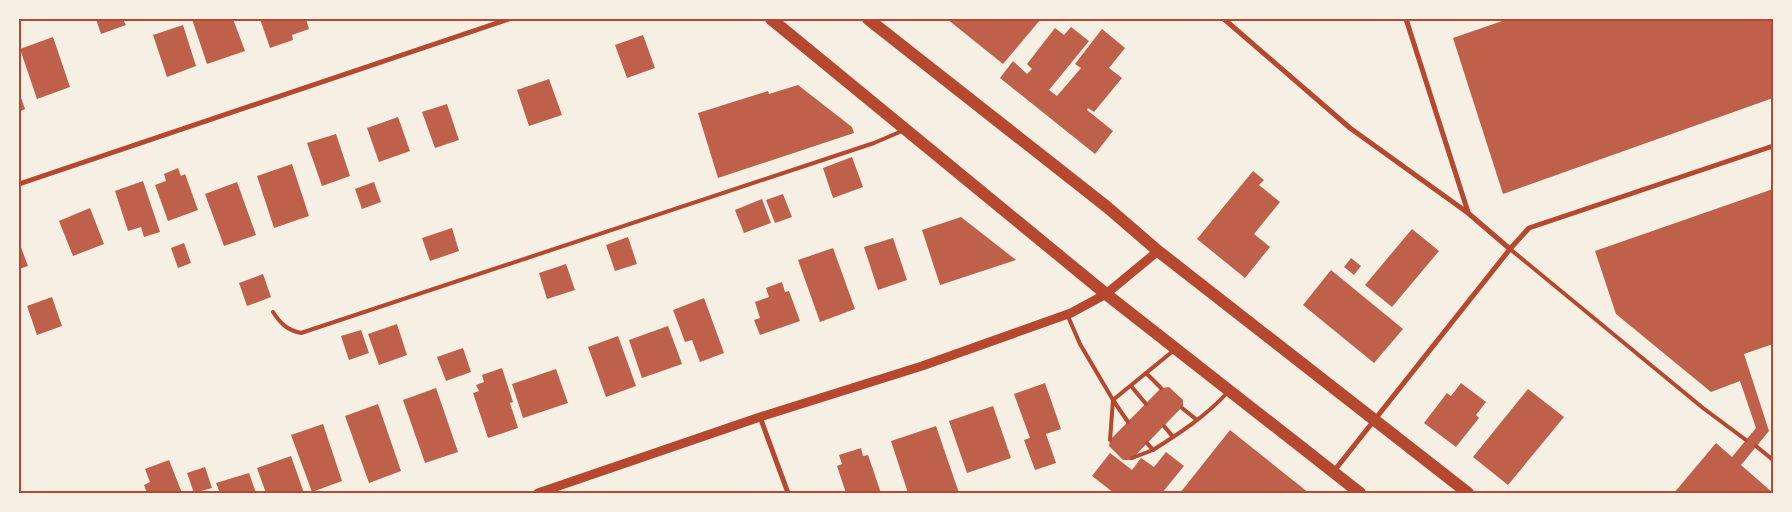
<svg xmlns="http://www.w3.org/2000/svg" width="1792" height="512" font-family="Merriweather,serif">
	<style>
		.building { fill: #bf614a }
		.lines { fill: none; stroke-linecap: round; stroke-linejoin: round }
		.service { stroke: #b5482f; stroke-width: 4 }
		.minor { stroke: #b5482f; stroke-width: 5 }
		.tertiary { stroke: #b5482f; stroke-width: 9 }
		.primary { stroke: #b5482f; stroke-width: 12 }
		.neatline { fill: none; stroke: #b5482f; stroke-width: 2 }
	</style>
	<rect width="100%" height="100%" fill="#f6efe4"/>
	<g class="building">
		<polygon points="96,19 123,19 126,25 101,34"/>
		<polygon points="192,19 233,19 245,51 207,64"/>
		<polygon points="260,19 306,19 309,29 292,35 293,40 270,48"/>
		<polygon points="947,19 1041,19 1003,64"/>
		<polygon points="1508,19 1773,19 1773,98 1503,194 1453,38"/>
		<polygon points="183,25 196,66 167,77 153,35"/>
		<polygon points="1071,27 1089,41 1049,90 1057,96 1081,68 1075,64 1102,29 1125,48 1109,68 1122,78 1094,112 1088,108 1087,110 1113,131 1095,154 1000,78 1013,61 1027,74 1032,69 1027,64 1055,28 1064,35"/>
		<polygon points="643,35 655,68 627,78 615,45"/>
		<polygon points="53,37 70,87 37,99 20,49"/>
		<polygon points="549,79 562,115 529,126 517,90"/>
		<polygon points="798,85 852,127 854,133 718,178 698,113 768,91 769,94"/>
		<polygon points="19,92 25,109 19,112"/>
		<polygon points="447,104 459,140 435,148 422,112"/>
		<polygon points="398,117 410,151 379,162 367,128"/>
		<polygon points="336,134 350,176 322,186 307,143"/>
		<polygon points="852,157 863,187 833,198 823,168"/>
		<polygon points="292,164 309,216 274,228 257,176"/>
		<polygon points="178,168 181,176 185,174 198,210 168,221 155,185 166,181 164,174"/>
		<polygon points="1253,171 1264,180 1259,185 1280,202 1254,234 1270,247 1245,278 1197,239"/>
		<polygon points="143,181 160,232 144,237 141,227 128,231 115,191"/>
		<polygon points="237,182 256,235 224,246 205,194"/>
		<polygon points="374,182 381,202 362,209 355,189"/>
		<polygon points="1773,189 1773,344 1744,354 1769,431 1741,465 1773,493 1674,493 1716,443 1732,457 1756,428 1740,381 1711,392 1616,314 1595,251"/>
		<polygon points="783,194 792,217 775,223 766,200"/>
		<polygon points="762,199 771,223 744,233 735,210"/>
		<polygon points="90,208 104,244 73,256 59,221"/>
		<polygon points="961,217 1016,260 940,285 922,230"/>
		<polygon points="452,228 459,251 430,261 422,238"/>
		<polygon points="1412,229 1439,251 1392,307 1365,285"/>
		<polygon points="628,237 637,264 615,271 606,245"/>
		<polygon points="893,238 907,280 878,290 864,247"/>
		<polygon points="19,242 28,266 19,269"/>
		<polygon points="184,243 191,263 178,268 171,248"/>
		<polygon points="833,248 855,309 820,322 798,260"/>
		<polygon points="1351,258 1361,266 1354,275 1344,267"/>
		<polygon points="566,264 575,290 547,299 539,273"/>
		<polygon points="1331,270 1403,329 1374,363 1303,305"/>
		<polygon points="263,274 271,297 247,306 239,283"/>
		<polygon points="782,282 785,292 789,291 800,321 760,335 754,320 760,318 755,302 769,297 766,288"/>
		<polygon points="52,297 62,326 37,335 27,306"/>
		<polygon points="704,298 724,353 700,362 692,340 685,342 673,310"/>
		<polygon points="397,324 407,355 379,365 368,334"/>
		<polygon points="668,326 682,364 642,378 629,340"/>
		<polygon points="361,330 369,353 349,360 341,336"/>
		<polygon points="618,336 636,386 606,397 588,347"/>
		<polygon points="463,348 471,372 446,381 437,357"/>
		<polygon points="502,368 513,402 510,403 518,428 488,438 473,393 479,391 476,385 484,382 482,375"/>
		<polygon points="556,369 568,403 523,418 512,384"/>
		<polygon points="1045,383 1061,429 1046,434 1056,463 1035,470 1024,440 1030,438 1014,394"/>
		<polygon points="1461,383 1486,402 1476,415 1479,418 1456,447 1424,423 1447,393 1451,396"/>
		<polygon points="1169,387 1183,400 1183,406 1131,460 1123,460 1109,446 1110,440 1161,388"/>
		<polygon points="436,388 458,452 425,463 403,400"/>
		<polygon points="1528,389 1564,417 1508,485 1473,457"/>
		<polygon points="378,404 401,471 369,483 345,416"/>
		<polygon points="993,406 1011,458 967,473 949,421"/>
		<polygon points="323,424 342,481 312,492 291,435"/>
		<polygon points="936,426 959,493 908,493 891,441"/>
		<polygon points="1230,430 1309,493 1180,493"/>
		<polygon points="861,448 863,456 868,455 881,493 846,493 837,466 842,464 839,455"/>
		<polygon points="1166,452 1184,466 1162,493 1114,493 1092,476 1110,453 1132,470 1141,458 1154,467"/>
		<polygon points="291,456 304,493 266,493 257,468"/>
		<polygon points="169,460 182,493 147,493 144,485 150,482 145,469"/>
		<polygon points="205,467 212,488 194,493 187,473"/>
		<polygon points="249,473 256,493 220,493 216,483"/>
	</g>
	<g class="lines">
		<g class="service">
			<polyline points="1510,249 1703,408 1746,440"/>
			<path d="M273,312C281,324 287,330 301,333L874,143L902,131"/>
			<polyline points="1067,314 1080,344 1113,400 1173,351"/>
			<polyline points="1146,373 1161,388"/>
			<polyline points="1131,386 1146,404"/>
			<polyline points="1113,400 1128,422"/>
			<polyline points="1182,408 1197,420"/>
			<polyline points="1164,426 1173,437"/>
			<polyline points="1110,440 1113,400"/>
			<path d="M1147,443L1153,450C1180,433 1206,416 1228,392"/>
			<polyline points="1756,446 1773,460"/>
			<polyline points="1132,458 1153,450"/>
		</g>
		<g class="minor">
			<polyline points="1224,19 1350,128 1468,213 1510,249"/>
			<polyline points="1406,19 1468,212"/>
			<polyline points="19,184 509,19"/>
			<polyline points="760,417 788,493"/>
			<polyline points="1334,471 1510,249 1529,228 1773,146"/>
		</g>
		<polyline class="tertiary" points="538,493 760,417 922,366 1071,313 1106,294 1158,251"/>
		<g class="primary">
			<polyline points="771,19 1106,294 1360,493"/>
			<polyline points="868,19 1107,207 1158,251 1468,493"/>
		</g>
	</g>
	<rect width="1792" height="512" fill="none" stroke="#f6efe4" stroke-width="40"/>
	<rect x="20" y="20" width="1752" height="472" class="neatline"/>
</svg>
